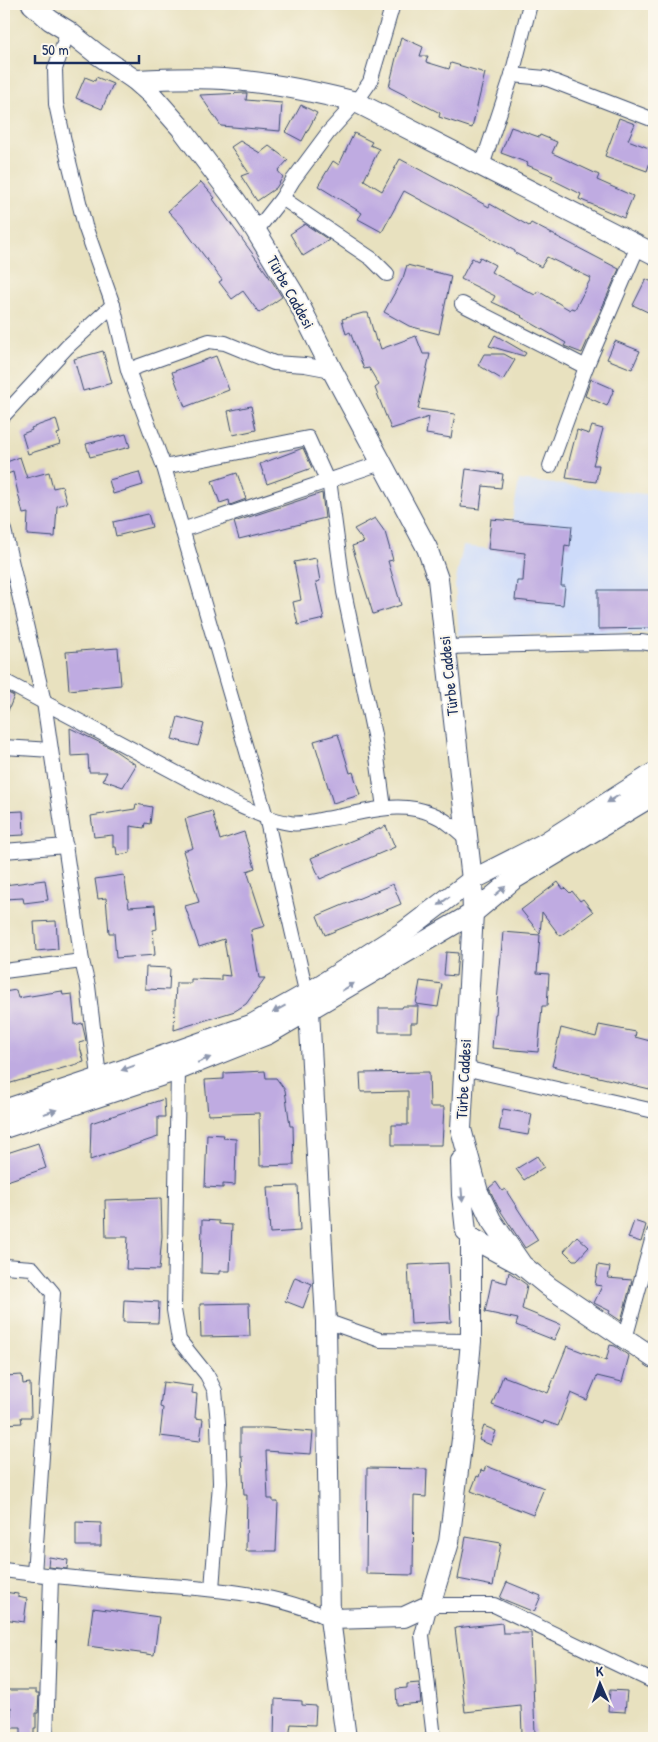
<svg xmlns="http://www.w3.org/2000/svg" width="658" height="1742" font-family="'Patrick Hand',sans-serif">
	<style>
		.built { fill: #cddbfa }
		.building { fill: #bfabe1 }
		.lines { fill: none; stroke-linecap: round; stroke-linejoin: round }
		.street-casing { stroke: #3a4a6d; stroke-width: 16 }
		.secondary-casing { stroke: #3a4a6d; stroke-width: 22 }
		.street { stroke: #fff; stroke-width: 14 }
		.secondary { stroke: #fff; stroke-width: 20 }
		.oneway { fill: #8d97ae }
		.labels { text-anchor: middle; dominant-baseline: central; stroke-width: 4; stroke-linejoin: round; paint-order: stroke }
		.street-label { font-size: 16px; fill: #1b2f5e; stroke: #fbf7ec }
	</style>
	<rect width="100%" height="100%" fill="#fbf7ec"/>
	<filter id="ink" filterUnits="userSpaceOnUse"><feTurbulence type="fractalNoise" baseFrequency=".02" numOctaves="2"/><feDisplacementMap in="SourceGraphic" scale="10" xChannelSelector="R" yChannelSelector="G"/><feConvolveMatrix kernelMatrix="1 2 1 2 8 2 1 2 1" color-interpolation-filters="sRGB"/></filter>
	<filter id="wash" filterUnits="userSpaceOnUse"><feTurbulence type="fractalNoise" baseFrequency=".0096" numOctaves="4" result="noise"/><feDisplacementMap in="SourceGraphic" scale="20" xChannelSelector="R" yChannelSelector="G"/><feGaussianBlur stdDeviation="1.12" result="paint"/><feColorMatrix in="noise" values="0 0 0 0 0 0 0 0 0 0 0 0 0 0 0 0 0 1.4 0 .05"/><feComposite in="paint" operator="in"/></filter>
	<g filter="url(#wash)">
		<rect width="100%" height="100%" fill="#e8e1bf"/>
		<polygon class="built" points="519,480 654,495 654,633 459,635 455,585 463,546 507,551"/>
		<g id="blocks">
			<g class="building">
				<polygon points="401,37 423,47 420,56 428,56 426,62 449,69 451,63 485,73 472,128 439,117 440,113 389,87"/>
				<polygon points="85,77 95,81 96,77 113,84 102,109 76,98"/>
				<polygon points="245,93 247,93 246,100 282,103 280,131 221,126 200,95"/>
				<polygon points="301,105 317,113 302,141 285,132 288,129"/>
				<polygon points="619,118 635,124 628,140 654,150 647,171 605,156"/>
				<polygon points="511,127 539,137 540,135 557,142 552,153 599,175 597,180 633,196 624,218 579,199 581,194 551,179 553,176 527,165 528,163 501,153"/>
				<polygon points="354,133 372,142 370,145 379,149 364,180 382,191 400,159 489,207 490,204 529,226 531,223 619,269 582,353 564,346 566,343 521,317 522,316 492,302 495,296 461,279 472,258 478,261 480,257 495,265 491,272 535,295 538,291 570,310 571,308 575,309 591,278 547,257 541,267 515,253 515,251 404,191 382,232 358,219 362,213 318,186 333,161 339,165"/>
				<polygon points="240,141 260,153 269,146 288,160 278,171 283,177 276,188 257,201 241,176 249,173 231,147"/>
				<polygon points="201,182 215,198 213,199 268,275 282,297 259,313 243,291 232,299 219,282 222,280 182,226 168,211"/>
				<polygon points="305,224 329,240 303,256 290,234"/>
				<polygon points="407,265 451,276 439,334 409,326 384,312 403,278"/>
				<polygon points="646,279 654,283 654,315 633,305"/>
				<polygon points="363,313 368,313 376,341 378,340 381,349 416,336 423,354 430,354 418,409 455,414 451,438 426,434 429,417 391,429 375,388 379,385 369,368 364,369 350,332 346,334 342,319"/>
				<polygon points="495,335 526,353 524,356 489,346"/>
				<polygon points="615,341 640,351 632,369 607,359"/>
				<polygon points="103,351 112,383 83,391 74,359"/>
				<polygon points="484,354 504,354 515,360 503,380 478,365"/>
				<polygon points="216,356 229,390 185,407 172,372"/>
				<polygon points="591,379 614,389 607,406 585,396"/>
				<polygon points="251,406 256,430 233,435 228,411"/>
				<polygon points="56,419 60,433 57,434 60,444 28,454 22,434 32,430 31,428"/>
				<polygon points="592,426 603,429 593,465 599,465 596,482 566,478 569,461 577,430 589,434"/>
				<polygon points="126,434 130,447 90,457 86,444"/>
				<polygon points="303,448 312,468 267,484 260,464"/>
				<polygon points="20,457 27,478 49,472 53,488 62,486 67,503 57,506 55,537 27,535 28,513 23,514 13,472 4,475 4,463"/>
				<polygon points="466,469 503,474 501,488 483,486 480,509 461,507"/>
				<polygon points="139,472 143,485 113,494 109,480"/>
				<polygon points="237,473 246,499 230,505 229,500 220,503 212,481"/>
				<polygon points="322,493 325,518 239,539 234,522"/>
				<polygon points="148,514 152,527 116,536 113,522"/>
				<polygon points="375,518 385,532 393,560 388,561 401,605 373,614 352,546 364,542 354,529"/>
				<polygon points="491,519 572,526 570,546 565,545 561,586 565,586 563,605 515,600 517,581 523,581 525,553 488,549"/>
				<polygon points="316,558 320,581 316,582 324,619 298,625 293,602 301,600 294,562"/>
				<polygon points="598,590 654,590 654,628 598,629"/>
				<polygon points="118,648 121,685 69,690 66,652"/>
				<polygon points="4,691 14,696 4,721"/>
				<polygon points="178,717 204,724 198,746 172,739"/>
				<polygon points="70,728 111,748 136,765 123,787 103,780 107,772 89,772 88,755 71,756"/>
				<polygon points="338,734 350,773 353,772 360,795 333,803 314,741"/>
				<polygon points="136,804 152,807 150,824 145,823 144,828 130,826 130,853 117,855 116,847 113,847 113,835 94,837 91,816 135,809"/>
				<polygon points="23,811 24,835 4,836 4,812"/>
				<polygon points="212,811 220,840 244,832 255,868 247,871 265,926 251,930 259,978 265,978 246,1004 235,1011 174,1030 176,983 191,983 191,979 221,980 221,975 230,976 224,939 199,947 185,906 199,902 183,851 193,848 185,819"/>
				<polygon points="386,826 395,847 320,879 311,858"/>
				<polygon points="124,875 129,907 155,905 157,929 153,930 155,955 116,958 114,933 109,933 106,898 98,899 95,879"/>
				<polygon points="45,880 48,900 24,903 23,898 4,899 4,885"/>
				<polygon points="558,882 563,889 565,888 570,893 572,891 580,901 583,899 593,912 560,936 542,912 540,934 521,910"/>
				<polygon points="393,884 401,904 325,935 317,916"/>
				<polygon points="56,921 58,949 36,951 34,922"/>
				<polygon points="503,932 540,935 537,973 549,974 547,1006 542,1006 538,1052 492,1048 495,1014 496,1014"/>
				<polygon points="446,952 458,953 456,976 444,975"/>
				<polygon points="146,967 170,968 169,990 145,989"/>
				<polygon points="420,981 442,984 438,1007 416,1004"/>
				<polygon points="16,990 18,998 62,991 63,995 72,994 75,1025 82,1023 85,1036 86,1041 79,1043 84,1062 4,1085 4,992"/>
				<polygon points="403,1006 418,1006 417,1023 411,1023 411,1032 379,1032 379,1008 402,1008"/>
				<polygon points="599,1025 636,1032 635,1037 654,1042 654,1090 552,1066 561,1028 596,1037"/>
				<polygon points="265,1071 266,1078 276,1078 285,1090 290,1126 293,1126 294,1165 260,1166 259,1113 208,1115 205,1080 224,1079 224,1073"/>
				<polygon points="429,1072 430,1107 444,1107 442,1145 392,1145 392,1125 408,1125 408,1091 361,1092 360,1073"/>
				<polygon points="164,1099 165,1117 158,1117 158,1137 90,1160 91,1123"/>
				<polygon points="503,1109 532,1114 528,1135 499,1130"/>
				<polygon points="207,1134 224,1135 223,1138 236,1139 235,1185 223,1184 223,1188 205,1187"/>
				<polygon points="38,1143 46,1168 4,1182 4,1154"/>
				<polygon points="537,1156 544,1167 524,1180 516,1169"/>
				<polygon points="496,1182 502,1191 505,1189 538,1240 525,1248 498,1207 489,1188"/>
				<polygon points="298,1186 300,1231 270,1233 267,1187"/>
				<polygon points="161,1198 162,1236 159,1270 126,1269 128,1237 106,1237 105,1200"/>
				<polygon points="202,1220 219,1221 219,1224 232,1225 230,1271 219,1271 219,1274 201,1273"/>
				<polygon points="634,1221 646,1225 641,1242 628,1238"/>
				<polygon points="577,1236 589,1247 577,1260 573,1260 564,1251"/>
				<polygon points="448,1263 451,1322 411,1324 408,1265"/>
				<polygon points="598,1265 610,1267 608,1278 632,1280 621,1321 609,1313 610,1311 594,1303 602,1286 595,1285"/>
				<polygon points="509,1272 527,1285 522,1309 561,1325 554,1340 516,1325 518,1319 485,1312 492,1279 507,1283"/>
				<polygon points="295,1277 312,1284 303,1308 285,1301"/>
				<polygon points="124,1300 159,1302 158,1323 123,1322"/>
				<polygon points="249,1303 250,1336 201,1337 200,1304"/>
				<polygon points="610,1345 615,1346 629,1356 622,1382 597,1376 587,1400 571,1393 558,1426 544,1421 543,1424 492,1405 503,1376 548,1393 567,1346 606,1361"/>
				<polygon points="22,1375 23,1384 30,1383 31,1417 21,1417 22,1423 4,1424 4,1376"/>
				<polygon points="163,1382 193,1386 192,1393 197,1394 195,1418 203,1419 200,1441 160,1436 163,1408 160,1407"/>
				<polygon points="484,1426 496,1431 491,1445 479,1440"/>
				<polygon points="240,1428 266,1428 313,1432 311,1454 266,1451 268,1499 273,1499 273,1502 278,1502 276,1551 246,1551 247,1495 244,1495 242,1456 240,1456"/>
				<polygon points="486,1466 544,1488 533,1515 471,1491 477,1476 479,1477 481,1470 484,1471"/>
				<polygon points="367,1468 427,1469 426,1497 414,1496 413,1575 366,1574"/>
				<polygon points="76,1522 101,1523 101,1546 76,1546"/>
				<polygon points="466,1537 501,1543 493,1586 458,1579"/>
				<polygon points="49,1557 68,1560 67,1569 48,1567"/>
				<polygon points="507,1582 541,1596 534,1612 500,1598"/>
				<polygon points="4,1592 18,1594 18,1597 27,1599 24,1622 4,1619"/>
				<polygon points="93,1608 159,1617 154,1655 88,1646"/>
				<polygon points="502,1623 503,1633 531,1633 535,1733 522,1734 521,1706 465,1712 455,1628"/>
				<polygon points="419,1683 421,1703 397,1705 396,1689 407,1688 407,1684"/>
				<polygon points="4,1690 36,1690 36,1693 39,1693 38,1713 36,1713 36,1728 34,1728 34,1738 21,1738 21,1728 11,1728 11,1707 4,1707"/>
				<polygon points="610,1690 627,1691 625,1712 608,1711"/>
				<polygon points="275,1699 302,1701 302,1705 316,1706 315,1725 291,1724 289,1738 274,1738"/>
			</g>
		</g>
	</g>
	<g filter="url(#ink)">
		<use href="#blocks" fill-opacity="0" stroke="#3a4a6d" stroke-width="1"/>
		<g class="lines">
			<g class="street-casing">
				<g id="street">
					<polyline points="68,31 55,69 56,104 66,150 85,226 113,305 128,370 164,467 266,817 308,1000"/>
					<polyline points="512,75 545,78 654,120"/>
					<polyline points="482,166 512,75 530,4"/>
					<polyline points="282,198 372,259 387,274"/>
					<polyline points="256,231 282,198 293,180 328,133 356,102 370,82 393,4"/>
					<polyline points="462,304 586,367 638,246"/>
					<polyline points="128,370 209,341 225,343 274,363 305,365 332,370"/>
					<polyline points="4,415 67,347 113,305"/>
					<polyline points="550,466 586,367"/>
					<polyline points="164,467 308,438 330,487 344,592 374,735 384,808"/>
					<polyline points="4,530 44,702 82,961 88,986 100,1085"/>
					<polyline points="182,530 381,463"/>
					<polyline points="445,647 641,642 654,644"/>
					<path d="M4,681L229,801C249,810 269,820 290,823C300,825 314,821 324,819C360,814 397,799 432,814C445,819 456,829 466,838"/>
					<polyline points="4,747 51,750"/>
					<polyline points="4,851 66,846"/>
					<polyline points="4,971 82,961"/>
					<polyline points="464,1068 654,1111"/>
					<polyline points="178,1070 174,1310 179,1340 207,1375 215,1391 218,1423 220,1483 212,1589"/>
					<polyline points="4,1266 32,1268 53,1293 34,1574"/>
					<polyline points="326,1321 380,1340 471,1341"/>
					<polyline points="625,1339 654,1233"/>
					<path d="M4,1570C54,1577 105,1581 155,1585C212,1589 279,1593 330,1619"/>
					<polyline points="46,1738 51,1577"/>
					<polyline points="434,1738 422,1635 430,1605 494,1605 654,1682"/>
				</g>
			</g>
			<g class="secondary-casing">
				<g id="secondary">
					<polyline points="32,4 50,20 68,31 97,54 135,80 151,94 181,128 236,201 256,231 294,294 332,370 427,548 438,579 472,880 473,913 461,1129 478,1192 491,1220 522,1265 549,1287 654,1358"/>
					<path d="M135,80C164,79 194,77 223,79C268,82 312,91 356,102L654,254"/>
					<polyline points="309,1010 326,1321 330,1619"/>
					<polyline points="4,1110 100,1078 251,1025 308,993 405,931 472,880 543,844 654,773"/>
					<polyline points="4,1128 178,1070 268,1034 473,913 514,879 654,795"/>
					<polyline points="461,1161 462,1195 466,1231"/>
					<polyline points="475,1240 518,1263"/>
					<polyline points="346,1738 330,1619 404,1617 430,1605 449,1542 462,1439 471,1341 471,1238"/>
				</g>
			</g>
			<use href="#street" class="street"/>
			<use href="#secondary" class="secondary"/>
		</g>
		<defs><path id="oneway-solid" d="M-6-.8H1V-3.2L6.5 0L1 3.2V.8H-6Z" transform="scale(1.25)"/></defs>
		<g class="oneway">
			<use href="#oneway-solid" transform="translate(613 799) rotate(148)"/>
			<use href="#oneway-solid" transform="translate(500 891) rotate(-40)"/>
			<use href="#oneway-solid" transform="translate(444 901) rotate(142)"/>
			<use href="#oneway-solid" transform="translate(348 987) rotate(-31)"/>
			<use href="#oneway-solid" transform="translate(279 1009) rotate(151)"/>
			<use href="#oneway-solid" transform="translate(204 1060) rotate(-22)"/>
			<use href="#oneway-solid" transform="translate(128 1068) rotate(160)"/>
			<use href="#oneway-solid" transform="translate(50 1112) rotate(-18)"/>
			<use href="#oneway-solid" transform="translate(462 1195) rotate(85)"/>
		</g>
	</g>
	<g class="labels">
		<g class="street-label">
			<text transform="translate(291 292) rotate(61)">Türbe Caddesi</text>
			<text transform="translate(448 676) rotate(-96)">Türbe Caddesi</text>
			<text transform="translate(463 1079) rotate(-87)">Türbe Caddesi</text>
		</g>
	</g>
	<rect width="658" height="1742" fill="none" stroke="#fbf7ec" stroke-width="20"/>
	<g transform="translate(600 1684) rotate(358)" stroke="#fbf7ec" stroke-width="4" paint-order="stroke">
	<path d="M0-4L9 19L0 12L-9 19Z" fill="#1b2f5e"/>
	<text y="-8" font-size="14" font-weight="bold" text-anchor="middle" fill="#1b2f5e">K</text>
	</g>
	<path d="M35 55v8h104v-8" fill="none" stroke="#1b2f5e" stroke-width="2.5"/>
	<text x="42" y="55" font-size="15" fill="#1b2f5e" stroke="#fbf7ec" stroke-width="4" paint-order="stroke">50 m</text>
</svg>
